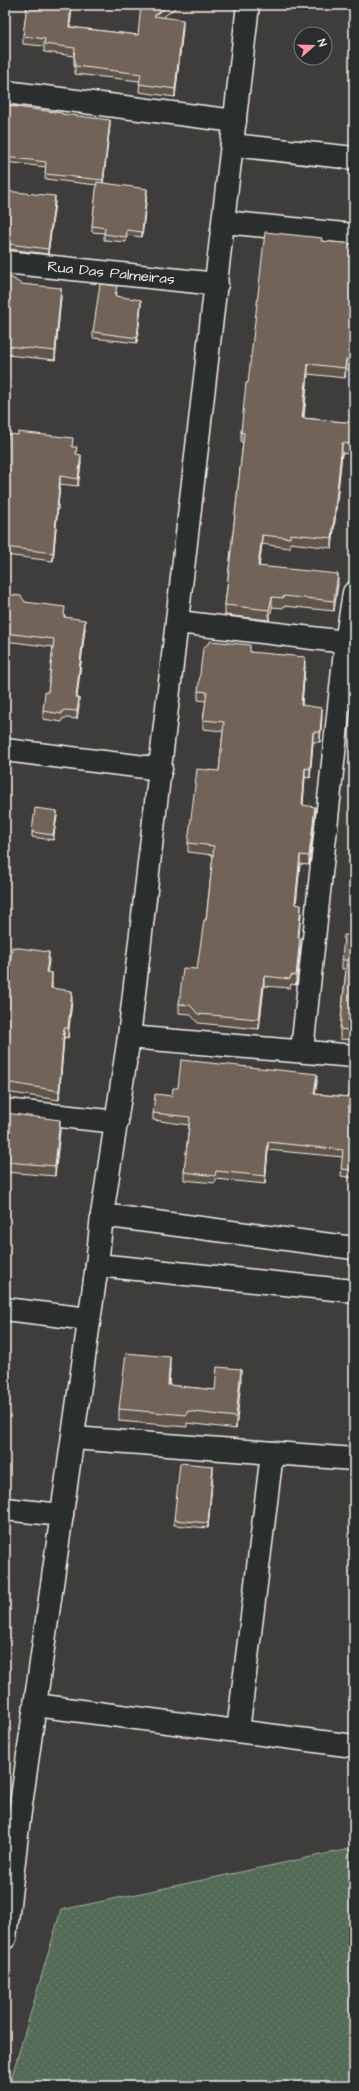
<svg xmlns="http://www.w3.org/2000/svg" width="359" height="2091" font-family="'Architects Daughter',sans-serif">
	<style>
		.green { fill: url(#green-dots); stroke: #a4aea0 }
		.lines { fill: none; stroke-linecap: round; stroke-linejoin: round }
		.minor-casing { stroke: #f4f1e8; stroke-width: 25 }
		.minor { stroke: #2a2d2e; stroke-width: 22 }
		.wall { fill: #61554c; stroke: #f4f1e8 }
		.shaded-wall { fill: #4f453e; stroke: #f4f1e8 }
		.building { fill: #716358; stroke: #f4f1e8 }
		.labels { text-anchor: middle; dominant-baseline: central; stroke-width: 4; stroke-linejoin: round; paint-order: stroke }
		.street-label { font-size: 15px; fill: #f4f1e8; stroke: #2a2d2e }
	</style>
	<defs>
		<pattern id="green-dots" width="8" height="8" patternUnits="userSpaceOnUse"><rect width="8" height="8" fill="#536a57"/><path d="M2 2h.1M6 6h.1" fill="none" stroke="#6c806f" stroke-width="1.8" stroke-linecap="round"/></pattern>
	</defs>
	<rect width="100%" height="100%" fill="#3f3d3b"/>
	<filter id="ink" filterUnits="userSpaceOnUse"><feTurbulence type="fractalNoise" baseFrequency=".025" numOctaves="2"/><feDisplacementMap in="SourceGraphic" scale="8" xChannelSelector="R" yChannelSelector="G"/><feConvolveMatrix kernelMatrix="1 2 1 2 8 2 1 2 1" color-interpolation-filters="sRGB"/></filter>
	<g filter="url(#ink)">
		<polygon class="green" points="354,1848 354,2086 9,2086 61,1910"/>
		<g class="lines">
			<g class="minor-casing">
				<g id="minor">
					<polyline points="5,92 235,121"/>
					<polyline points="232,145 354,158"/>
					<polyline points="224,222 354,235"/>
					<polyline points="5,262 217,284"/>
					<polyline points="178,622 354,643"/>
					<polyline points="5,750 161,769"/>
					<polyline points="129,1037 354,1056"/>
					<polyline points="302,1050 346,642 354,593"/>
					<polyline points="5,1110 117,1122"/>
					<polyline points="102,1215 354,1248"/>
					<polyline points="97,1265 354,1291"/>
					<polyline points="5,1309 89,1319"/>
					<polyline points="73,1438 354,1459"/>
					<polyline points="5,1509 62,1515"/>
					<polyline points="35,1705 354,1746"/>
					<polyline points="238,1731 272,1453"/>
					<polyline points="5,1938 18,1826 97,1265 102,1215 129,1037 248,5"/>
				</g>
			</g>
			<use href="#minor" class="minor"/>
		</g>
		<g class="wall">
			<polygon points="27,5 72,5 70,27 138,35 179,5 162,17 183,28 175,97 139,92 140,81 75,74 75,67 74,66 74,56 44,52 44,46 23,44 23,36"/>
			<polygon points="5,102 10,106 62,114 110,125 103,183 147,194 142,237 127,235 126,242 104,240 104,233 92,232 92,226 97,185 45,179 46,167 5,162"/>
			<polygon points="5,191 55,202 48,254 9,249 9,243 5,243"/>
			<polygon points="322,241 354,244 354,370 346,369 345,378 308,374 304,418 354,423 353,454 342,453 332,548 290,543 290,548 262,544 259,566 338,584 334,611 284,606 283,608 272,607 269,620 225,615 225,605 243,442 241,442 241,432 248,383"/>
			<polygon points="5,281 21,284 61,297 55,360 7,355"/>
			<polygon points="117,292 116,296 141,305 137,343 93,338 93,332"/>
			<polygon points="73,447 81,463 78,486 60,484 53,561 5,555 5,463"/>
			<polygon points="5,594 25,602 65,615 65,617 85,628 77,697 79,706 77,719 66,718 62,719 62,722 43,719 43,711 48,692 53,647 5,641"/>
			<polygon points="250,652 305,667 302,705 322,717 320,742 313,742 310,778 305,777 303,805 315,816 309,865 300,864 296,904 301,914 298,938 300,948 296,985 291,984 290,988 264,986 259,1029 198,1023 190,1014 179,1013 179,1004 197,969 206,920 213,855 188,852 188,843 219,771 223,731 203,729 203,720 206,701 198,700 198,691"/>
			<polygon points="57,816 53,840 32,837 32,832"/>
			<polygon points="354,849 354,870 353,870 353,861"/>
			<polygon points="354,917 354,1040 340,1039 340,1029 346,969 342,969 342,960 348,935"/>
			<polygon points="49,961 47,972 52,983 52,988 72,1000 68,1038 64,1037 59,1100 5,1092 5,982 8,982"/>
			<polygon points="354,1081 354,1178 341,1176 343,1157 268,1150 265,1184 216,1179 215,1183 184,1180 184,1172 189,1125 153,1120 153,1113 172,1096 178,1088 317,1082 315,1094 349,1097"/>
			<polygon points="5,1113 60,1131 55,1176 5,1172"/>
			<polygon points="170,1369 169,1385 215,1390 241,1381 236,1429 187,1423 187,1427 119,1421 119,1409"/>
			<polygon points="213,1472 208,1528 174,1525 174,1520"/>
		</g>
		<g class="shaded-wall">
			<polygon points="71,5 72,5 69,35 69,27"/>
			<polygon points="169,5 179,5 154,24 154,16"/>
			<polygon points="183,20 183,28 175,97 175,89"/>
			<polygon points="110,120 110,125 103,185 103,180"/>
			<polygon points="147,189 147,194 142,237 142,232"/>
			<polygon points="55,196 55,202 48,254 48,249"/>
			<polygon points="61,288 61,297 55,360 55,351"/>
			<polygon points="141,300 141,305 137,343 137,338"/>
			<polygon points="7,346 7,355 5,369 5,360"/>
			<polygon points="346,359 346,369 345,378 345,368"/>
			<polygon points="308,364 308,374 302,428 302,418"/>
			<polygon points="354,432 354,442 353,454 353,444"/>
			<polygon points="342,443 342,453 332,548 332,538"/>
			<polygon points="81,455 81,463 78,486 78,479"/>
			<polygon points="60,476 60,484 53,561 53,553"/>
			<polygon points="262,535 262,544 258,576 258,566"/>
			<polygon points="338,574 338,584 334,611 334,601"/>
			<polygon points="272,597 272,607 269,620 269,610"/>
			<polygon points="85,620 85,628 76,704 76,697"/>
			<polygon points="305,657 305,667 301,714 301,705"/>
			<polygon points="79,698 79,706 77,719 77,711"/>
			<polygon points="322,708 322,717 320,742 320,732"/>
			<polygon points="313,732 313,742 310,778 310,769"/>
			<polygon points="305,768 305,777 302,815 302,805"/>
			<polygon points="315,807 315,816 309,865 309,856"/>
			<polygon points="57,811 57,816 53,840 53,835"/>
			<polygon points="300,855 300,864 295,914 295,904"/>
			<polygon points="301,905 301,914 298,947 298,938"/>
			<polygon points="300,938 300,948 296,985 296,976"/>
			<polygon points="49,952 49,961 46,982 46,972"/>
			<polygon points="52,973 52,983 51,998 51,988"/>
			<polygon points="264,976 264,986 259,1029 259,1019"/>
			<polygon points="72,991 72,1000 68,1038 68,1028"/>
			<polygon points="64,1028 64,1037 59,1100 59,1091"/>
			<polygon points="317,1074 317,1082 314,1101 314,1094"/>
			<polygon points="60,1120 60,1131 55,1176 55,1166"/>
			<polygon points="268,1142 268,1150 265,1184 265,1176"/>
			<polygon points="170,1357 170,1369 168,1397 168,1385"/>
			<polygon points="241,1369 241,1381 236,1429 236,1417"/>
			<polygon points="213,1466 213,1472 208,1528 208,1523"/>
		</g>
		<g class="building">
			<polygon points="27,5 71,5 69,27 138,35 141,5 169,5 154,16 183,20 175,89 139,84 141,74 75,66 75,59 74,59 75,48 44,44 45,39 23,36"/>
			<polygon points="5,102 10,103 9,106 62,113 62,114 110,120 103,180 45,174 46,162 5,157"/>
			<polygon points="97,182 147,189 142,232 127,230 126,237 104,234 105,228 92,226"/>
			<polygon points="5,191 55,196 48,249 9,244 10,238 5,238"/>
			<polygon points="265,232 322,238 321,241 354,244 354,360 346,359 345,368 308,364 302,418 354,423 354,432 353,444 342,443 332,538 290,534 290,538 262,535 258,566 338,574 334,601 284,596 283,598 272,597 269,610 225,605 244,433 241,432 246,383 248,383"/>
			<polygon points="11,277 21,284 61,288 55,351 7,346 5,360 5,281"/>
			<polygon points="100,284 117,286 115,296 141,300 137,338 93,332"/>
			<polygon points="18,432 73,438 72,447 77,447 76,454 81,455 78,479 60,476 53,553 5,547 5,463 8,434 18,435"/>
			<polygon points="5,594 21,596 25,602 65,607 64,617 85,620 76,697 79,698 77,711 66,710 62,711 62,714 43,711 45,692 48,692 54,639 5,633"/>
			<polygon points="211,641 250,645 250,652 305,657 301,705 322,708 320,732 313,732 310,769 305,768 302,805 315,807 309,856 300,855 295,904 301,905 298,938 300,938 296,976 291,975 290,979 264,976 259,1019 198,1014 190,1005 179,1004 183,968 197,969 204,920 206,920 214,846 188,843 197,769 219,771 224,722 203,720 207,692 198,691 203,648"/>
			<polygon points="35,808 57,811 53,835 32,832"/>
			<polygon points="354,849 354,861 353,861"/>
			<polygon points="350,917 354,917 354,1031 340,1029 347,960 342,960 344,935 348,935"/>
			<polygon points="12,947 49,952 46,972 52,973 51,988 72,991 68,1028 64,1028 59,1091 5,1082 5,982 8,982"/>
			<polygon points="181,1060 317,1074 314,1094 349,1097 351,1080 354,1081 354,1170 341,1169 343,1150 268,1142 265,1176 216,1171 215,1176 184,1172 190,1117 153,1113 155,1094 172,1096 173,1088 178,1088"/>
			<polygon points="5,1113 60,1120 55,1166 5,1162"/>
			<polygon points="126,1353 170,1357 168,1385 215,1390 217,1367 241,1369 236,1417 187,1411 187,1415 119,1409"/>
			<polygon points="180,1463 213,1466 208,1523 174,1520"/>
		</g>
	</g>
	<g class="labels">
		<g class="street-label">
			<text transform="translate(111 273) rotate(6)">Rua Das Palmeiras</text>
		</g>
	</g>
	<rect width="359" height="2091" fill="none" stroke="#2a2d2e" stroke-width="20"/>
	<rect x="10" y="10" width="339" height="2071" fill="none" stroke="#f4f1e8" stroke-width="1.5" filter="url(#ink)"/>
	<g transform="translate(313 46) rotate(70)"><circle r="19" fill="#2a2d2e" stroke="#7b7b78"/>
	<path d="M0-3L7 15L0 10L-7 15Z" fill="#ff9aa2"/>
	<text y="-6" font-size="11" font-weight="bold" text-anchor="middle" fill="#f4f1e8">N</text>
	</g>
</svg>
